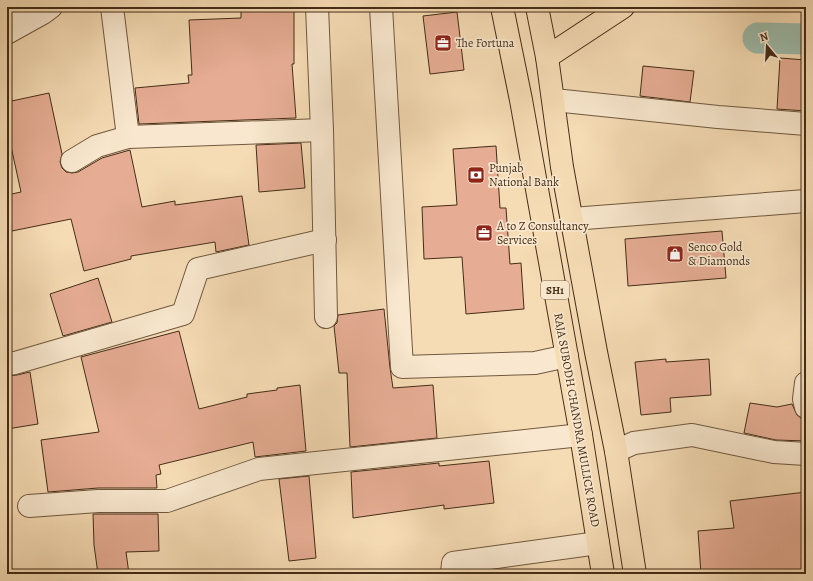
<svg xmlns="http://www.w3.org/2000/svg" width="813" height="581" font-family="Alegreya,serif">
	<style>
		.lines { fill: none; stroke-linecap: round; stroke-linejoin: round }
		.canal { stroke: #9dbcab; stroke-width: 31 }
		.building { fill: #e6ad94; stroke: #442d17 }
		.minor-casing { stroke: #70593e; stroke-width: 24 }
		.major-casing { stroke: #442d17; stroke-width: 24 }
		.minor { stroke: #f9e8cf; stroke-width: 22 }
		.major { stroke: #f6dcb5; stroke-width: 22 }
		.labels { text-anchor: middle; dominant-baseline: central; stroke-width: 3.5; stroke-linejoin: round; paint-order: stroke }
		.shield { fill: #f9e8cf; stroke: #7a654e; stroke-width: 1 }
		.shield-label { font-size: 11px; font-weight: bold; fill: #442d17 }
		.poi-label { font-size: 12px; fill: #442d17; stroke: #f9e8cf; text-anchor: start }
		.street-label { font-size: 12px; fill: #442d17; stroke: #f9e8cf }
	</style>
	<rect width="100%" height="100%" fill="#f6dcb5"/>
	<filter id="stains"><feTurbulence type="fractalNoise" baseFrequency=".005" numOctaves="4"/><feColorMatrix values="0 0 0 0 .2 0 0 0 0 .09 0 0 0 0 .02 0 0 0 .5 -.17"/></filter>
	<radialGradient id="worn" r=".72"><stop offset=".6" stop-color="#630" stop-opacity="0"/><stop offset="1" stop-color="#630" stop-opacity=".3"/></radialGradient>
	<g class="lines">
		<polyline class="canal" points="758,38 806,39"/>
	</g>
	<g class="building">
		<polygon points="241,7 294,7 294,64 292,64 296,118 139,124 135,88 189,83 188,75 192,75 189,20 241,18"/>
		<polygon points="457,12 464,70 430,74 423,16"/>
		<polygon points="780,58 806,60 806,111 777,109"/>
		<polygon points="643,66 694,71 690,102 640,96"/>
		<polygon points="49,93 62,154 60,162 62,168 66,172 72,173 78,172 102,158 130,150 142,207 175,201 175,205 242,196 249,245 216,252 215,242 131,256 131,259 84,271 71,219 7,232 7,195 21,192 7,128 7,102"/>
		<polygon points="301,143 305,188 259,192 256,145"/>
		<polygon points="496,146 500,208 506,208 510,264 521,263 524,309 466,314 462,257 424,259 422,207 457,205 453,149"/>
		<polygon points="722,231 726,278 628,286 625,239"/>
		<polygon points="98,278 112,322 63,336 50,294"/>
		<polygon points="384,309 390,368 393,388 433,385 437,438 350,447 347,373 339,373 334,326 337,323 338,315"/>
		<polygon points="179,331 199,409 247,397 247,394 277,390 277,388 300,385 306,451 255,457 253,442 159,465 161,474 156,475 157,488 98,488 48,492 41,440 99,432 81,357"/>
		<polygon points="666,359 666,362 709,359 711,395 670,398 671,412 641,415 635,362"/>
		<polygon points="30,372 38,424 7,429 7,376 17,375"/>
		<polygon points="750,403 777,407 792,404 797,415 802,419 806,441 776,440 744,433"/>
		<polygon points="489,461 494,503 444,509 444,505 353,518 351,472 439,463 439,466"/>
		<polygon points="309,476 316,558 289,561 279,479"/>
		<polygon points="806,492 806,574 701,574 698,531 734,528 730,501"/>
		<polygon points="93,514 158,514 159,551 126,552 129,574 98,574 94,545"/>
	</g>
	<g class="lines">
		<g class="minor-casing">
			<g id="minor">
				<polyline points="112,7 128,137 322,130"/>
				<polyline points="317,7 322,130 326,317"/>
				<polyline points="381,7 402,367 535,363 567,356"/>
				<polyline points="7,14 35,7"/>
				<polyline points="7,33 43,13 51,7"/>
				<polyline points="554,100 718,117 806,124"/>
				<polyline points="72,161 97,146 128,137"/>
				<polyline points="572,219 806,201"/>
				<polyline points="7,364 15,363 183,314 198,269 325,240"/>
				<polyline points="806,383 804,399 806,407"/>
				<polyline points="616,451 634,443 692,435 774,452 806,454"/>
				<polyline points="29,506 98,501 167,501 259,469 581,435"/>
				<polyline points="452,574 453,563 598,543"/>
			</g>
		</g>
		<g class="major-casing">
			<g id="major">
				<polyline points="502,7 521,100 581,435 603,574"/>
				<polyline points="537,7 547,57 562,167 596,352 616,451 635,574"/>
				<polyline points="547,57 623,7"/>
			</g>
		</g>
		<use href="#minor" class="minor"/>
		<use href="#major" class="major"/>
	</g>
	<defs>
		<g id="office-square" transform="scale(0.9)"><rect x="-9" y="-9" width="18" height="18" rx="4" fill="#8f2418" stroke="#f9e8cf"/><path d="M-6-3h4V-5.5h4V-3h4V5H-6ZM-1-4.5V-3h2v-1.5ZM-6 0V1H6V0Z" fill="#fff"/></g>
		<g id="bank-square" transform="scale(0.9)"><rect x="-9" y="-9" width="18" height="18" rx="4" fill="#8f2418" stroke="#f9e8cf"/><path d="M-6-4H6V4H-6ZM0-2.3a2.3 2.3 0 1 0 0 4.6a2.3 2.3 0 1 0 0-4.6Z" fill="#fff"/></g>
		<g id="shop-square" transform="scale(0.9)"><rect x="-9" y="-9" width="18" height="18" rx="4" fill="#8f2418" stroke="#f9e8cf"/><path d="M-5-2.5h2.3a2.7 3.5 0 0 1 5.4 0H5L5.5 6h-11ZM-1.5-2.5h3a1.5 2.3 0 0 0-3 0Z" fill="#fff"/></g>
	</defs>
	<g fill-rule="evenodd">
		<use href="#office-square" x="443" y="43"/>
		<use href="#bank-square" x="476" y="175"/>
		<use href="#office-square" x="484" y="233"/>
		<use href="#shop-square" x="675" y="254"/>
	</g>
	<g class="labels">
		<rect class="shield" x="541" y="281" width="28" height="18" rx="3"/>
		<g class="shield-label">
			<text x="555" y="290">SH1</text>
		</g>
		<g class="poi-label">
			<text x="456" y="43">The Fortuna</text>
			<text x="489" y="168">Punjab<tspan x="489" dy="14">National Bank</tspan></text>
			<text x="497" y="226">A to Z Consultancy<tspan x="497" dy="14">Services</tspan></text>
			<text x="688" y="247">Senco Gold<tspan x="688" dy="14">&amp; Diamonds</tspan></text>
		</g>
		<g class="street-label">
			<text transform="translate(577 420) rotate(80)">RAJA SUBODH CHANDRA MULLICK ROAD</text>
		</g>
	</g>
	<rect width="813" height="581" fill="none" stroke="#f6dcb5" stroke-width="24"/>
	<rect x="8" y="8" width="797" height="565" fill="none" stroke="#442d17" stroke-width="2"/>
	<rect x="12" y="12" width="789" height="557" fill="none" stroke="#442d17"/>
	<g transform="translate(767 46) rotate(342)" stroke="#f9e8cf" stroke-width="3" paint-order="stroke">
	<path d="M0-3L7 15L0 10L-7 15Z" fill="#442d17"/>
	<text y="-6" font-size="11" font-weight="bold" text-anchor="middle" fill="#442d17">N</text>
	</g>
	<rect width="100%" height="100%" filter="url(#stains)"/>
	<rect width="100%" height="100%" fill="url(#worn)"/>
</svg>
